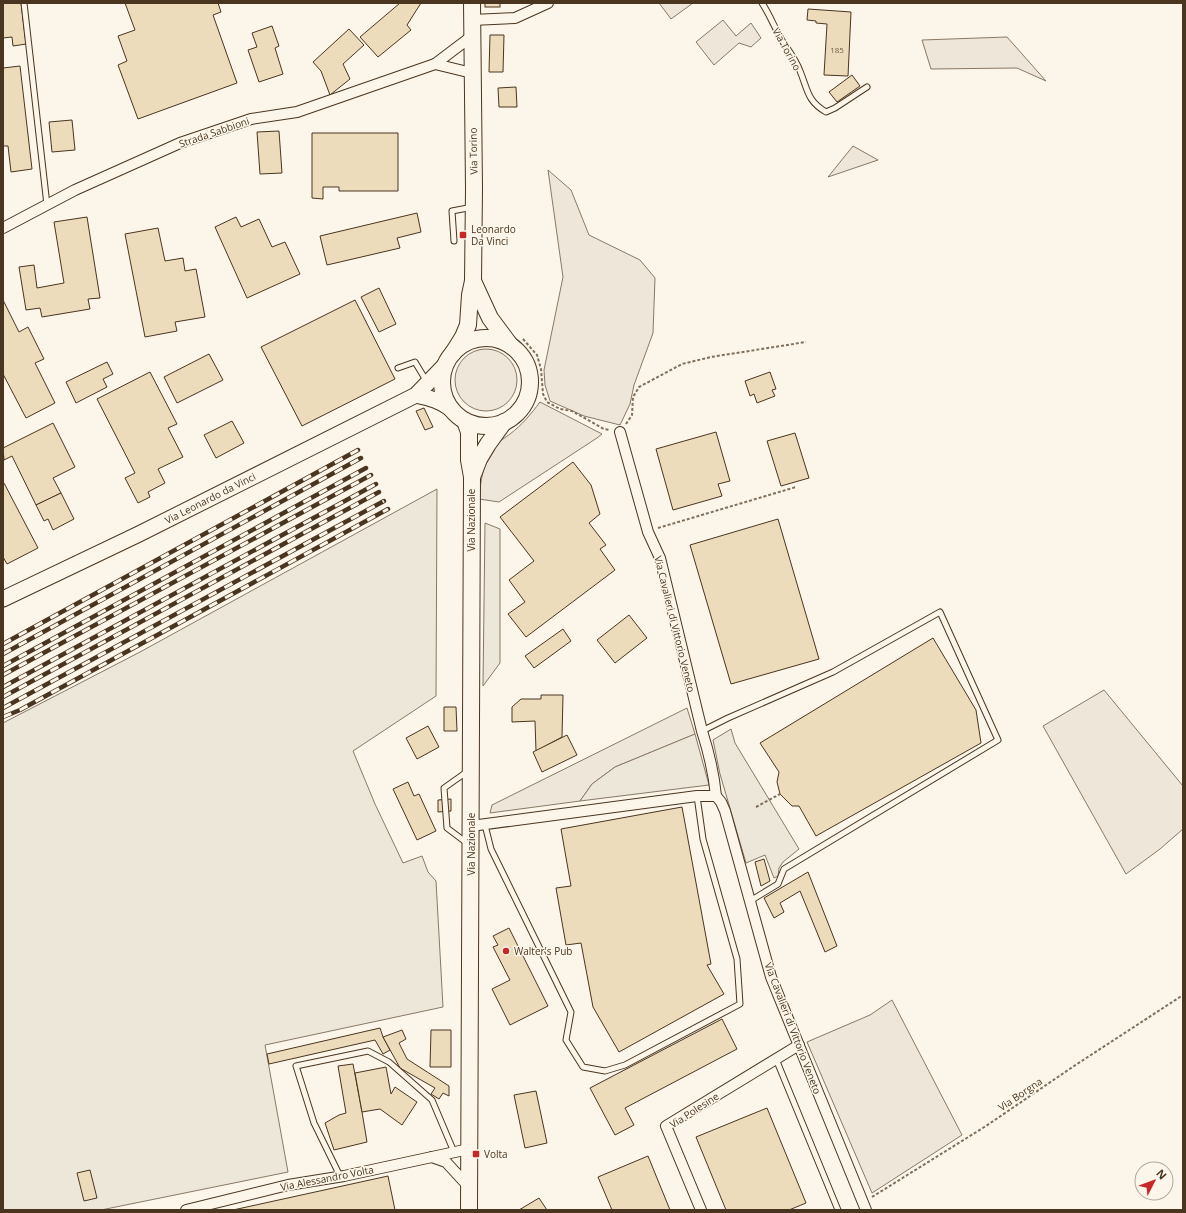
<svg xmlns="http://www.w3.org/2000/svg" width="1186" height="1213" font-family="'Open Sans',sans-serif">
	<style>
		.green { fill: #ede6d9; stroke: #887966 }
		.parking { fill: #ede7d9; stroke: #887966 }
		.building { fill: #ecdcbc; stroke: #4a3520 }
		.lines { fill: none; stroke-linecap: round; stroke-linejoin: round }
		.lane-casing { stroke: #4a3520; stroke-width: 7 }
		.street-casing { stroke: #4a3520; stroke-width: 12 }
		.secondary-casing { stroke: #4a3520; stroke-width: 17 }
		.primary-casing { stroke: #4a3520; stroke-width: 18 }
		.path { stroke: #7f6f5c; stroke-width: 2; stroke-dasharray: 3 2; stroke-linecap: butt }
		.lane { stroke: #fbf6e9; stroke-width: 5 }
		.street { stroke: #fbf6e9; stroke-width: 10 }
		.secondary { stroke: #fbf6e9; stroke-width: 15 }
		.primary { stroke: #fbf6e9; stroke-width: 16 }
		.rail-casing { stroke: #4a3520; stroke-width: 4.5 }
		.rail { stroke: #fbf6e9; stroke-width: 3; stroke-dasharray: 9; stroke-linecap: butt }
		.poi-dot { fill: #c62828; stroke: #fbf6e9; stroke-width: 1.5 }
		.labels { text-anchor: middle; dominant-baseline: central; stroke-width: 3; stroke-linejoin: round; paint-order: stroke }
		.number-label { font-size: 8px; fill: #725f47 }
		.street-label { font-size: 10px; fill: #4a3520; stroke: #fbf6e9 }
		.poi-label { font-size: 10px; fill: #4a3520; stroke: #fbf6e9; text-anchor: start }
	</style>
	<rect width="100%" height="100%" fill="#fbf6e9"/>
	<g class="green">
		<polygon points="659,3 693,3 671,19"/>
		<polygon points="723,20 736,36 751,23 761,38 751,47 739,43 714,65 696,42"/>
		<polygon points="1007,37 1046,81 1017,68 931,69 922,40"/>
		<polygon points="853,146 878,160 828,177"/>
		<polygon points="548,170 571,190 589,235 640,260 655,278 653,333 634,385 630,404 620,425 584,416 550,401 545,385 544,370 563,277"/>
		<circle cx="486" cy="380" r="31"/>
		<path d="M540,402L602,434L597,438L499,502L479,499C480,484 484,457 495,446C499,441 505,438 510,434C522,425 531,414 540,402Z"/>
		<polygon points="1104,690 1183,786 1183,829 1160,849 1126,874 1043,726"/>
		<polygon points="687,708 695,734 615,767 592,784 580,801 490,813 492,805"/>
		<polygon points="892,1000 962,1135 872,1193 807,1042 870,1015"/>
	</g>
	<g class="parking">
		<polygon points="437,489 436,696 353,751 375,804 403,863 422,856 428,872 436,881 443,1007 265,1045 288,1172 101,1210 3,1210 3,723 140,652"/>
		<polygon points="485,523 500,529 500,663 483,686"/>
		<polygon points="731,729 735,743 799,849 783,862 779,868 778,876 774,878 765,855 746,863 720,774 713,740"/>
		<polygon points="695,734 709,785 580,801 592,784 615,767"/>
	</g>
	<g class="building">
		<polygon points="3,3 21,3 26,44 13,46 12,37 3,38"/>
		<polygon points="125,3 218,3 221,12 213,15 237,83 138,119 118,65 127,61 118,36 135,30"/>
		<polygon points="400,3 421,3 407,25 411,30 378,57 360,37"/>
		<rect x="485" y="3" width="15" height="4"/>
		<polygon points="808,9 851,12 848,76 824,75 827,24 816,23 816,21 807,20"/>
		<polygon points="272,26 279,46 275,48 283,74 259,82 248,50 257,47 252,33"/>
		<polygon points="349,29 364,45 343,64 350,79 330,95 321,71 313,62"/>
		<polygon points="490,35 504,35 503,72 489,72"/>
		<polygon points="20,66 32,169 11,172 8,146 3,146 3,68"/>
		<polygon points="852,75 860,86 837,102 829,92"/>
		<polygon points="516,87 517,107 499,107 498,88"/>
		<polygon points="72,120 75,150 52,152 49,122"/>
		<polygon points="279,131 282,173 260,174 257,132"/>
		<polygon points="312,133 398,133 398,191 339,191 339,187 323,187 323,199 312,198"/>
		<polygon points="417,213 421,232 397,238 400,248 327,265 320,236"/>
		<polygon points="87,217 100,298 88,299 90,309 42,317 40,308 26,310 19,267 34,265 37,288 64,283 54,222"/>
		<polygon points="236,217 241,227 259,219 272,247 285,242 300,274 247,298 215,227"/>
		<polygon points="158,228 165,261 183,258 185,271 196,269 205,317 175,322 177,331 145,337 125,234"/>
		<polygon points="379,288 396,324 379,332 361,297"/>
		<polygon points="3,300 19,332 28,327 44,359 35,363 55,403 26,418 3,374"/>
		<polygon points="355,300 395,379 302,426 261,347"/>
		<polygon points="209,354 223,380 177,403 164,377"/>
		<polygon points="107,362 113,374 103,379 107,387 76,403 66,382"/>
		<polygon points="150,372 177,424 168,428 183,457 158,469 165,483 148,492 150,497 138,503 125,478 135,473 97,399"/>
		<polygon points="770,372 776,389 772,390 775,396 757,403 754,394 750,396 745,381"/>
		<polygon points="424,408 433,427 425,430 416,411"/>
		<polygon points="232,421 244,443 216,458 204,435"/>
		<polygon points="53,423 75,467 53,478 61,493 36,505 12,456 4,460 3,448"/>
		<polygon points="716,432 730,481 718,484 722,496 673,510 656,449"/>
		<polygon points="795,433 809,478 781,486 767,441"/>
		<polygon points="573,462 591,485 600,514 589,523 606,545 600,549 615,570 526,637 508,614 525,602 509,580 534,561 500,517"/>
		<polygon points="4,483 38,548 7,564 3,557 3,484"/>
		<polygon points="61,493 74,519 53,530 48,519 44,521 36,505"/>
		<polygon points="778,519 819,659 731,684 690,545"/>
		<polygon points="629,615 647,638 615,663 597,640"/>
		<polygon points="563,629 571,641 534,668 525,656"/>
		<polygon points="933,638 976,710 981,743 816,836 799,806 792,806 780,794 777,782 779,772 760,743"/>
		<polygon points="541,695 563,695 562,737 536,751 535,721 512,722 512,707 521,699 541,699"/>
		<polygon points="444,707 456,707 457,731 444,731"/>
		<polygon points="428,726 439,747 417,759 406,738"/>
		<polygon points="567,735 577,755 542,772 533,752"/>
		<polygon points="408,782 414,796 419,794 436,831 417,840 393,789"/>
		<polygon points="451,799 451,811 438,812 438,800"/>
		<polygon points="682,807 711,964 707,965 724,994 619,1052 593,1007 581,943 566,945 556,888 571,886 561,829"/>
		<polygon points="764,859 770,881 761,886 755,862"/>
		<polygon points="808,872 837,946 825,952 800,891 780,903 784,912 774,918 764,898"/>
		<polygon points="509,928 548,1006 510,1025 492,989 510,980 493,947 498,945 493,936"/>
		<polygon points="722,1019 737,1049 625,1108 634,1125 615,1135 590,1088"/>
		<polygon points="380,1028 383,1037 390,1050 383,1054 375,1040 269,1064 267,1054"/>
		<polygon points="402,1030 406,1039 399,1043 407,1059 449,1086 449,1096 443,1093 439,1099 431,1094 435,1088 400,1068 383,1037"/>
		<polygon points="431,1030 451,1030 451,1067 430,1067"/>
		<polygon points="353,1064 362,1112 367,1142 334,1150 325,1123 339,1115 346,1113 338,1066"/>
		<polygon points="386,1067 391,1094 395,1087 417,1102 402,1125 380,1109 362,1112 355,1073"/>
		<polygon points="536,1091 547,1143 525,1148 514,1095"/>
		<polygon points="767,1108 806,1203 789,1210 726,1210 696,1137"/>
		<polygon points="648,1156 670,1210 612,1210 598,1177"/>
		<polygon points="90,1170 97,1198 84,1201 77,1173"/>
		<polygon points="388,1176 395,1210 233,1210"/>
		<polygon points="539,1198 547,1210 519,1210"/>
	</g>
	<g class="lines">
		<g class="lane-casing">
			<g id="lane">
				<polyline points="24,3 47,205"/>
				<path d="M762,3C770,15 775,29 783,42C789,51 796,60 800,71C808,90 807,101 826,112L835,108L867,87"/>
				<polyline points="454,241 452,211 473,207"/>
				<polyline points="398,368 415,362 427,382"/>
				<polyline points="702,731 728,718 833,672 940,612 998,740 784,869 778,884 750,901"/>
				<polyline points="485,825 491,849 571,1012 566,1040 583,1067 605,1071 625,1065 740,1004 737,959 703,839 697,796"/>
				<polyline points="467,843 447,828 444,788 468,771"/>
				<polyline points="776,1059 838,1210"/>
				<polyline points="340,1176 314,1123 296,1066 368,1051 389,1062 432,1100 454,1152"/>
			</g>
		</g>
		<g class="street-casing">
			<g id="street">
				<polyline points="472,20 515,18 548,3"/>
				<polyline points="435,64 472,73"/>
				<polyline points="3,228 75,190 180,143 251,119 297,112 435,64 472,36"/>
				<path d="M620,432L648,532L660,558L702,731C709,753 714,774 716,796"/>
				<polyline points="471,826 697,796 716,796 721,802 725,811 771,977 866,1210"/>
				<polyline points="432,1157 446,1162 469,1187"/>
				<polyline points="186,1210 288,1185 344,1176 469,1149"/>
				<polyline points="701,1210 666,1126 799,1045"/>
			</g>
		</g>
		<g class="secondary-casing">
			<g id="secondary">
				<path d="M416,395C429,398 439,400 451,409"/>
				<polyline points="3,599 139,534 416,395 446,364"/>
			</g>
		</g>
		<g class="primary-casing">
			<g id="primary">
				<polyline points="473,281 490,318 510,345"/>
				<circle cx="486" cy="382" r="44"/>
				<polyline points="453,353 463,337 468,325 470,295 473,281 474,189 472,3"/>
				<polyline points="465,421 469,432 469,460 472,477 469,1210"/>
				<polyline points="472,477 479,459 488,444 504,422"/>
			</g>
		</g>
		<g class="path">
			<polyline points="523,339 537,355 541,369 543,394 547,402 560,409 572,411 604,429 610,430"/>
			<polyline points="626,424 632,415 633,397 639,387 682,364 711,357 806,342"/>
			<polyline points="658,528 796,487"/>
			<polyline points="756,807 780,794"/>
			<polyline points="872,1197 986,1126 1074,1066 1183,995"/>
		</g>
		<use href="#lane" class="lane"/>
		<use href="#street" class="street"/>
		<use href="#secondary" class="secondary"/>
		<use href="#primary" class="primary"/>
		<g class="rail-casing">
			<g id="rail">
				<polyline points="3,644 358,450"/>
				<polyline points="3,654 361,458"/>
				<polyline points="3,666 366,468"/>
				<polyline points="3,675 371,475"/>
				<polyline points="3,687 376,484"/>
				<polyline points="3,697 379,492"/>
				<polyline points="3,708 384,501"/>
				<polyline points="3,717 20,710 388,509"/>
			</g>
		</g>
		<use href="#rail" class="rail"/>
	</g>
	<g class="poi-dot">
		<rect x="459" y="231" width="8" height="8" rx="2"/>
		<circle cx="506" cy="951" r="4"/>
		<rect x="472" y="1150" width="8" height="8" rx="2"/>
	</g>
	<g class="labels">
		<g class="number-label">
			<text x="837" y="49">185</text>
		</g>
		<g class="street-label">
			<text transform="translate(787 49) rotate(61)">Via Torino</text>
			<text transform="translate(214 132) rotate(-19)">Strada Sabbioni</text>
			<text transform="translate(473 151) rotate(-91)">Via Torino</text>
			<text transform="translate(210 498) rotate(-27)">Via Leonardo da Vinci</text>
			<text transform="translate(471 520) rotate(-90)">Via Nazionale</text>
			<text transform="translate(675 624) rotate(76)">Via Cavalieri di Vittorio Veneto</text>
			<text transform="translate(471 844) rotate(-90)">Via Nazionale</text>
			<text transform="translate(793 1028) rotate(69)">Via Cavalieri di Vittorio Veneto</text>
			<text transform="translate(1020 1094) rotate(-34)">Via Borgna</text>
			<text transform="translate(694 1110) rotate(-33)">Via Polesine</text>
			<text transform="translate(327 1178) rotate(-11)">Via Alessandro Volta</text>
		</g>
		<g class="poi-label">
			<text x="471" y="229">Leonardo<tspan x="471" dy="12">Da Vinci</tspan></text>
			<text x="514" y="951">Walter's Pub</text>
			<text x="484" y="1154">Volta</text>
		</g>
	</g>
	<rect width="1186" height="1213" fill="none" stroke="#4a3520" stroke-width="8"/>
	<g transform="translate(1154 1181) rotate(48)"><circle r="19" fill="#fbf6e9" stroke="#b4a999"/>
	<path d="M0-3L7 15L0 10L-7 15Z" fill="#c62828"/>
	<text y="-6" font-size="11" font-weight="bold" text-anchor="middle" fill="#4a3520">N</text>
	</g>
</svg>
